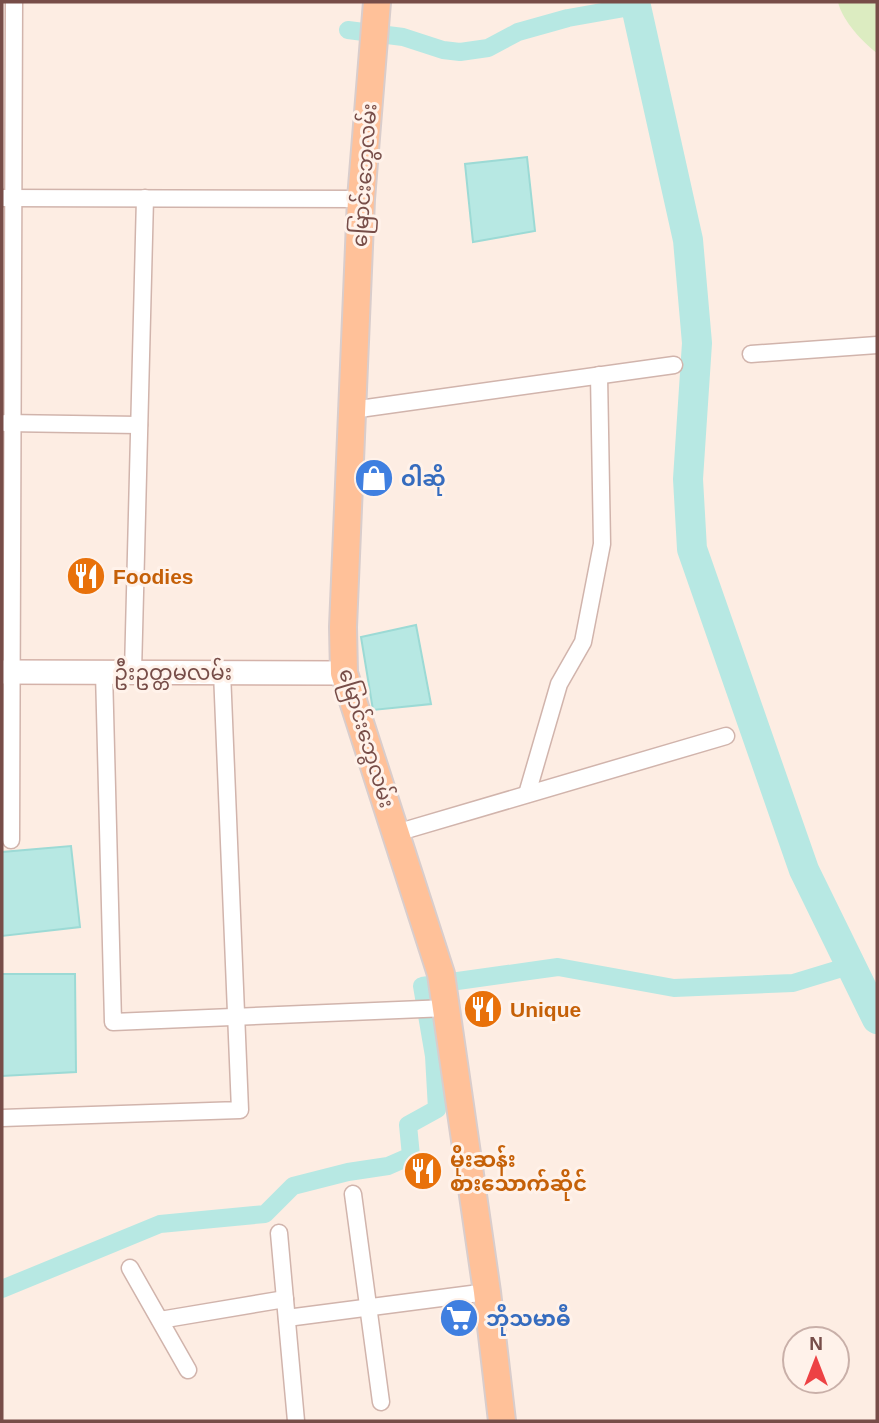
<svg xmlns="http://www.w3.org/2000/svg" width="879" height="1423" font-family="Arial,'Noto Sans Myanmar',sans-serif">
	<style>
		.green { fill: #dcecc1 }
		.water { fill: #b7e8e3; stroke: #9cdad5; stroke-width: 2 }
		.lines { fill: none; stroke-linecap: round; stroke-linejoin: round }
		.canal { stroke: #b7e8e3; stroke-width: 18 }
		.river { stroke: #b7e8e3; stroke-width: 30 }
		.street-casing { stroke: #d1b4ac; stroke-width: 19 }
		.secondary-casing { stroke: #d4b2a9; stroke-width: 26 }
		.primary-casing { stroke: #d9cdcc; stroke-width: 30 }
		.street { stroke: #fff; stroke-width: 16 }
		.secondary { stroke: #fff; stroke-width: 23 }
		.primary { stroke: #ffc199; stroke-width: 26 }
		.labels { text-anchor: middle; dominant-baseline: central; stroke-width: 6; stroke-linejoin: round; paint-order: stroke }
		.street-label { font-size: 21px; fill: #774d48; stroke: #fff2ea }
		.shop-label { font-size: 21px; font-weight: bold; fill: #366cbe; stroke: #fff2ea; text-anchor: start }
		.food-label { font-size: 21px; font-weight: bold; fill: #c56008; stroke: #fff2ea; text-anchor: start }
	</style>
	<rect width="100%" height="100%" fill="#fdede3"/>
	<path class="green" d="M838,2H877V53C863,43 842,20 838,2Z"/>
	<g class="water">
		<polygon points="527,157 535,231 473,242 465,164"/>
		<polygon points="416,625 431,704 373,710 361,637"/>
		<polygon points="71,846 80,927 2,936 2,852"/>
		<polygon points="2,974 75,974 76,1072 2,1076"/>
	</g>
	<g class="lines">
		<g class="canal">
			<polyline points="348,30 403,37 443,50 460,52 488,48 518,32 568,18 636,6"/>
			<polyline points="2,1289 160,1224 265,1214 293,1186 348,1172 388,1166 411,1156 408,1125 437,1109 434,1056 422,986 558,967 674,988 793,983 849,966"/>
		</g>
		<polyline class="river" points="635,2 688,240 697,343 688,479 692,549 804,870 877,1019"/>
		<g class="street-casing">
			<g id="street">
				<polyline points="2,198 361,199"/>
				<polyline points="751,354 877,345"/>
				<polyline points="352,410 674,365"/>
				<polyline points="5,423 139,425"/>
				<polyline points="104,672 113,1022 447,1008"/>
				<polyline points="133,672 145,198"/>
				<polyline points="527,794 559,684 583,642 602,544 599,375"/>
				<polyline points="396,833 726,736"/>
				<polyline points="11,840 14,2"/>
				<polyline points="2,1118 240,1110 222,672"/>
				<polyline points="353,1194 381,1402"/>
				<polyline points="279,1233 296,1421"/>
				<polyline points="130,1268 188,1370"/>
				<polyline points="287,1318 487,1292"/>
				<polyline points="160,1320 285,1299"/>
			</g>
		</g>
		<g class="secondary-casing">
			<polyline id="secondary" points="2,672 344,673"/>
		</g>
		<g class="primary-casing">
			<polyline id="primary" points="377,2 361,199 343,627 344,673 441,974 487,1292 502,1421"/>
		</g>
		<use href="#street" class="street"/>
		<use href="#secondary" class="secondary"/>
		<use href="#primary" class="primary"/>
	</g>
	<defs>
		<g id="shop-disc" transform="scale(2.0125)"><circle r="9.5" fill="#3f7fe0" stroke="#fff2ea"/><path d="M-5-2.5h2.3a2.7 3.5 0 0 1 5.4 0H5L5.5 6h-11ZM-1.5-2.5h3a1.5 2.3 0 0 0-3 0Z" fill="#fff"/></g>
		<g id="restaurant-disc" transform="scale(2.0125)"><circle r="9.5" fill="#e8710a" stroke="#fff2ea"/><path d="M-5-6h1v4h1v-4h1v4h1v-4h1v5L-1.5 .5V6h-2V.5L-5-1ZM5-6V6H3V1.5H1.5Q1.5-4 5-6Z" fill="#fff"/></g>
		<g id="supermarket-disc" transform="scale(2.0125)"><circle r="9.5" fill="#3f7fe0" stroke="#fff2ea"/><path d="M-6-5.5h2.5l.6 2H6L4.5 2H-2.5L-4.4-4H-6ZM-1.5 3.2a1.3 1.3 0 1 0 .1 0ZM3 3.2a1.3 1.3 0 1 0 .1 0Z" fill="#fff"/></g>
	</defs>
	<g fill-rule="evenodd">
		<use href="#shop-disc" x="374" y="478"/>
		<use href="#restaurant-disc" x="86" y="576"/>
		<use href="#restaurant-disc" x="483" y="1009"/>
		<use href="#restaurant-disc" x="423" y="1171"/>
		<use href="#supermarket-disc" x="459" y="1318"/>
	</g>
	<g class="labels">
		<g class="street-label">
			<text transform="translate(364 175) rotate(-86)">မြောင်းဘွေလမ်း</text>
			<text x="173" y="672">ဦးဥတ္တမလမ်း</text>
			<text transform="translate(367 738) rotate(73)">မြောင်းဘွေလမ်း</text>
		</g>
		<g class="shop-label">
			<text x="401" y="478">ဝါဆို</text>
			<text x="486" y="1318">ဘိုသမာဓီ</text>
		</g>
		<g class="food-label">
			<text x="113" y="576">Foodies</text>
			<text x="510" y="1009">Unique</text>
			<text x="450" y="1159">မိုးဆန်း<tspan x="450" dy="24">စားသောက်ဆိုင်</tspan></text>
		</g>
	</g>
	<rect width="879" height="1423" fill="none" stroke="#774d48" stroke-width="7"/>
	<g transform="translate(816 1360)"><circle r="33" fill="#fff2ea" stroke="#c9b0a9" stroke-width="2"/>
	<path d="M0-5L12 26L0 18L-12 26Z" fill="#ed4244"/>
	<text y="-10" font-size="19" font-weight="bold" text-anchor="middle" fill="#774d48">N</text>
	</g>
</svg>
